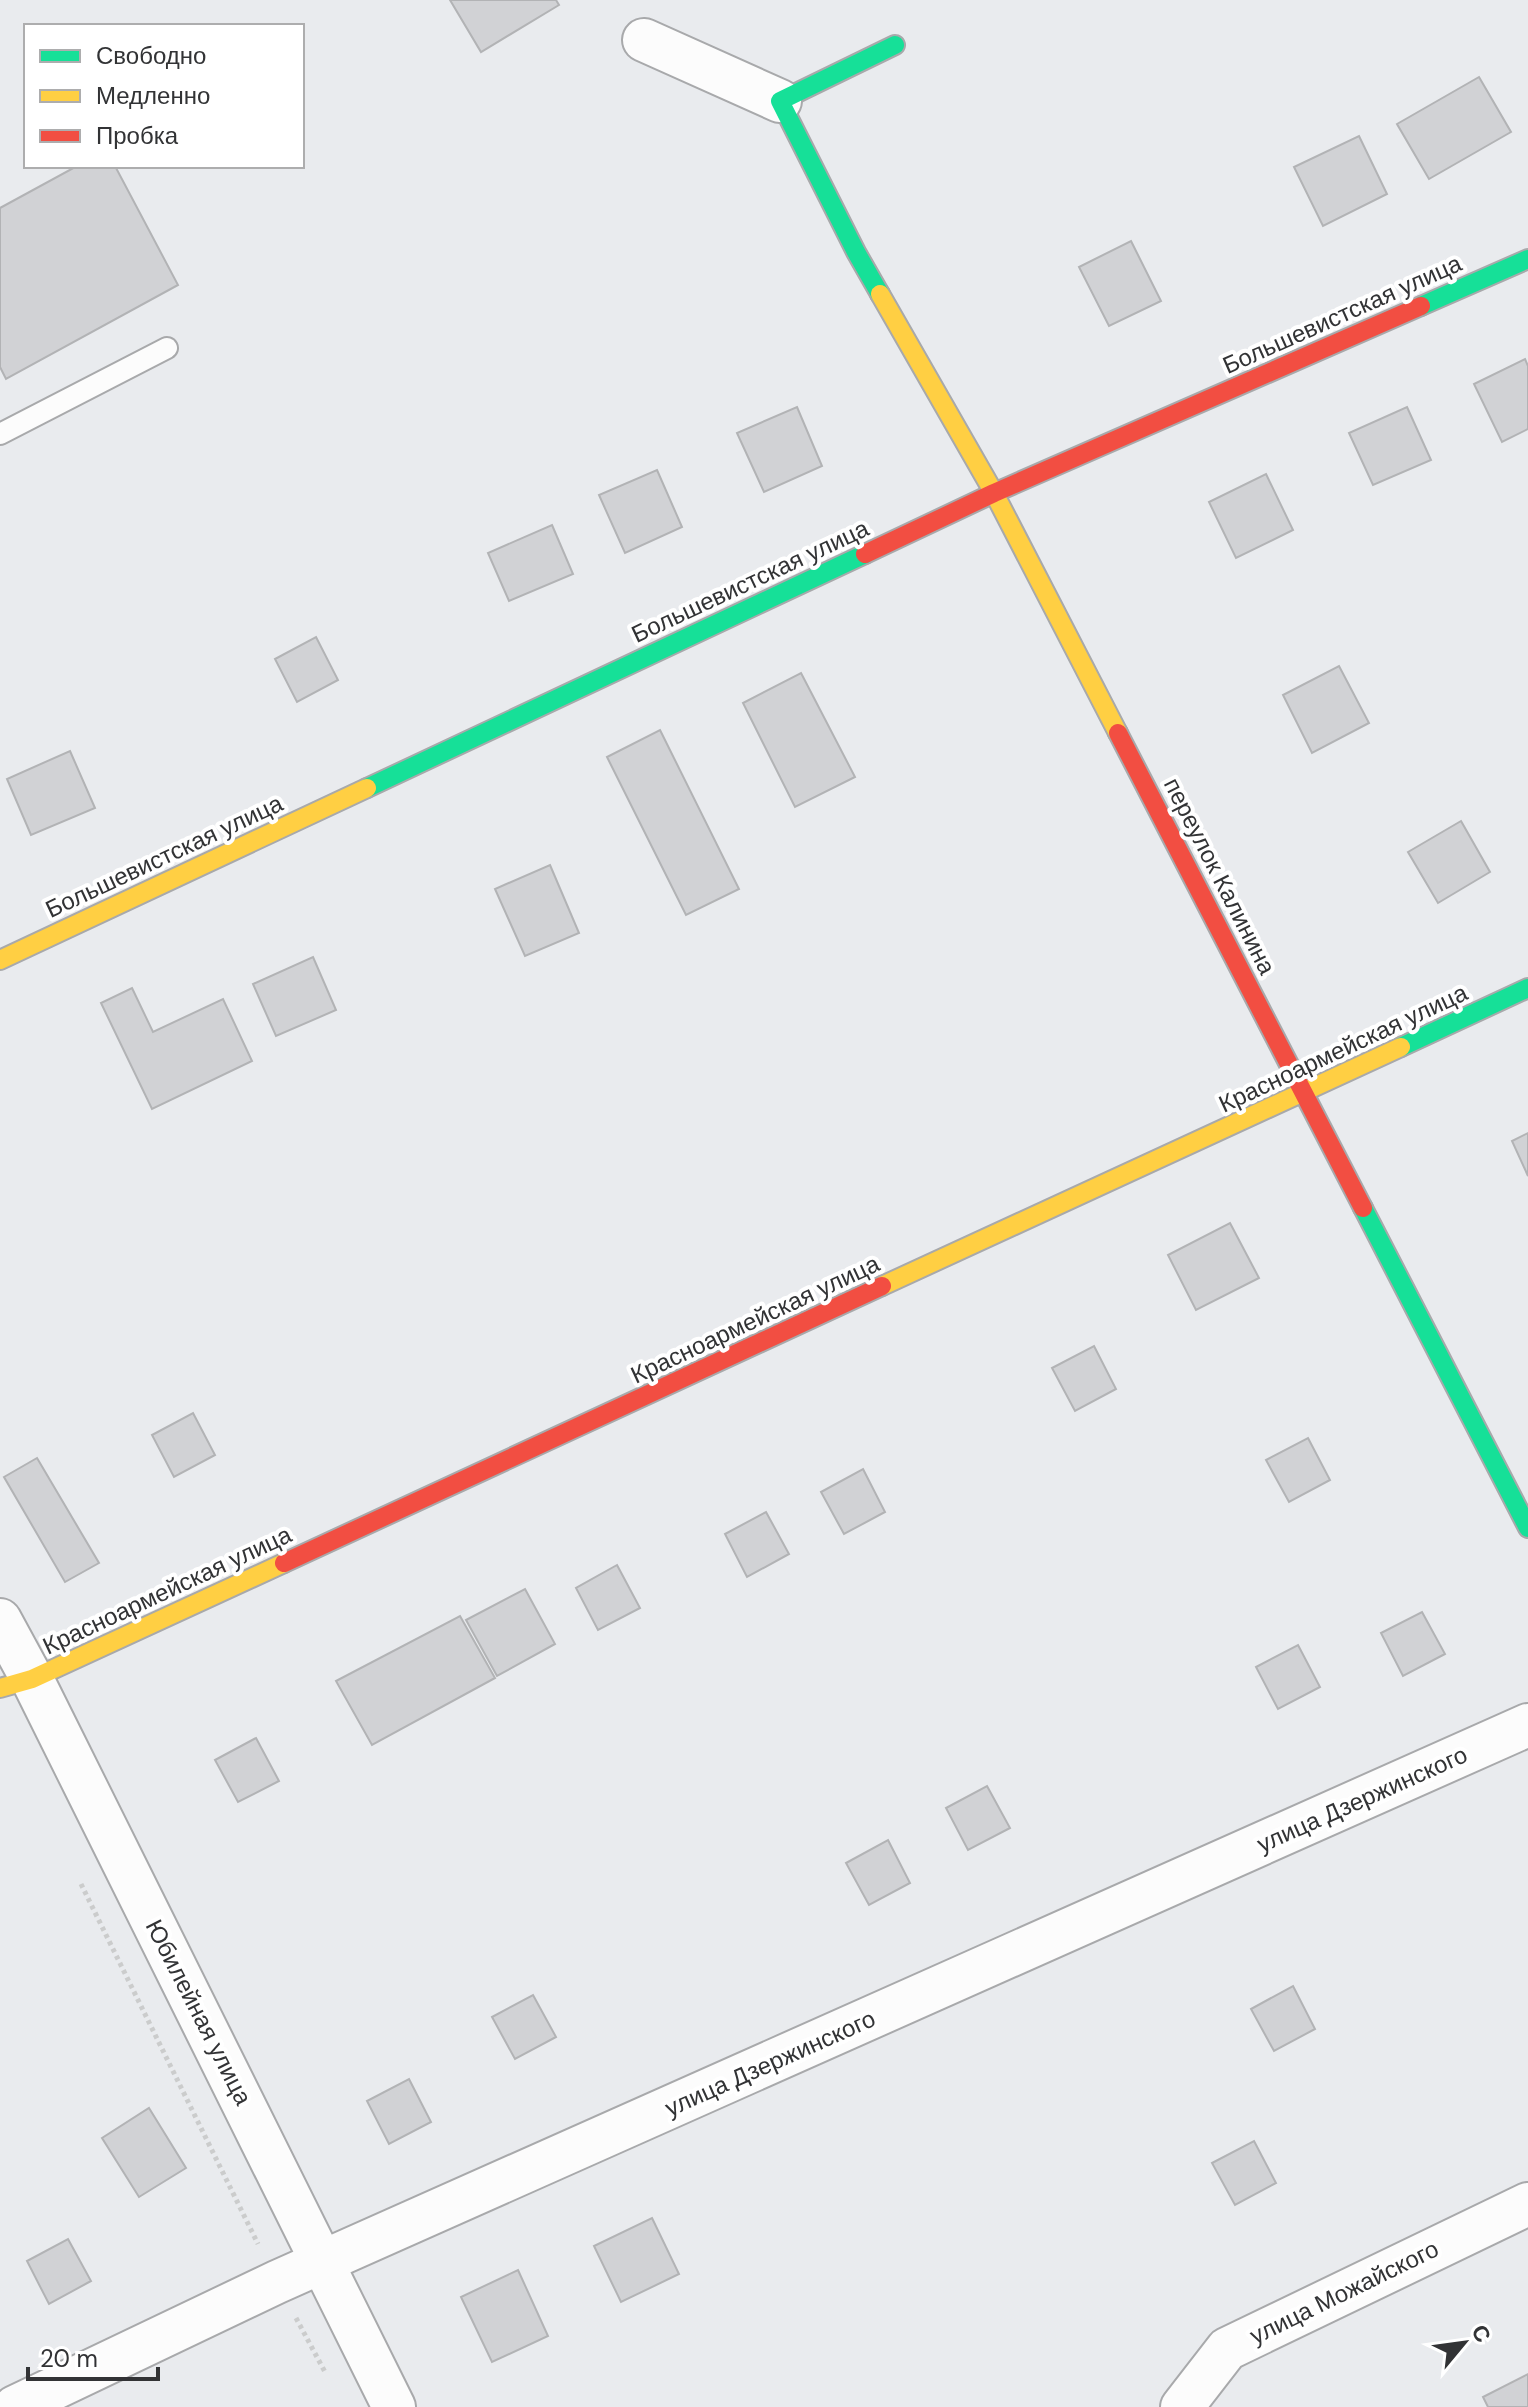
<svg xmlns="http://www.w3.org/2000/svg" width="1528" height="2407" font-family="'DM Sans',sans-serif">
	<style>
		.building { fill: #d1d2d5; stroke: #b2b3b5; stroke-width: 2 }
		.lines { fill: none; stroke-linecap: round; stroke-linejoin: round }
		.lane-casing { stroke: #a8a9ab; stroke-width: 24 }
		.street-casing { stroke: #a8a9ab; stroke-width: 46 }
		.fast-casing { stroke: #a8a9ab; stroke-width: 22 }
		.slow-casing { stroke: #a8a9ab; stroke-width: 22 }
		.jam-casing { stroke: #a8a9ab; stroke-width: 22 }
		.path { stroke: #cbcccc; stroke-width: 5; stroke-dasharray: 4 4; stroke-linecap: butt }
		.lane { stroke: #fcfcfc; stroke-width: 20 }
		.street { stroke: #fcfcfc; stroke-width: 42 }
		.fast { stroke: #16e098; stroke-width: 18 }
		.slow { stroke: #ffcf43; stroke-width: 18 }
		.jam { stroke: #f24e42; stroke-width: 18 }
		.labels { text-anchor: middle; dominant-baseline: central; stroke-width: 8; stroke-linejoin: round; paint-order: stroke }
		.street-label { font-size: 24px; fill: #323335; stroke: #fff }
	</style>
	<rect width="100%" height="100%" fill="#e9ebee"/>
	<g class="building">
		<polygon points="450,0 556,0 559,5 481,52"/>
		<polygon points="1479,77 1511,132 1429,179 1397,124"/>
		<polygon points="1359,136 1387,194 1323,226 1294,167"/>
		<polygon points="77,166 115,166 178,285 6,379 0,367 0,208"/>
		<polygon points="1131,241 1161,301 1109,326 1079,267"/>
		<polygon points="1525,359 1528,366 1528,429 1502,442 1474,384"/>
		<polygon points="797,407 822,466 764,492 737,433"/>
		<polygon points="1407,407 1431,460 1373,485 1349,433"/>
		<polygon points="657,470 682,527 625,553 599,495"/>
		<polygon points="1266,474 1293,530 1236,558 1209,502"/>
		<polygon points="552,525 573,574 509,601 488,553"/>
		<polygon points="316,637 338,680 297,702 275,659"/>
		<polygon points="1339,666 1369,723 1312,753 1283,695"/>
		<polygon points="801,673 855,777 795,807 743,703"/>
		<polygon points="660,730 739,889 686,915 607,757"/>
		<polygon points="70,751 95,808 31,835 7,779"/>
		<polygon points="1461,821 1490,872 1438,903 1408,852"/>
		<polygon points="550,865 579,933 525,956 495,889"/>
		<polygon points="313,957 336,1010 276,1036 253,984"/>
		<polygon points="132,988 153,1032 223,999 252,1061 152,1109 101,1003"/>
		<polygon points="1528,1133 1528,1176 1512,1141"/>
		<polygon points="1230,1223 1259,1278 1196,1310 1168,1255"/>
		<polygon points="1094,1346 1116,1389 1075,1411 1052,1368"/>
		<polygon points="193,1413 215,1455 174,1477 152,1435"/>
		<polygon points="1308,1438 1330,1480 1289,1502 1266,1460"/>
		<polygon points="37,1458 99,1563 65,1582 4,1477"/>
		<polygon points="863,1469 885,1512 844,1534 821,1492"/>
		<polygon points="766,1512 789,1554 747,1577 725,1534"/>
		<polygon points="617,1565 640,1608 598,1630 576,1588"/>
		<polygon points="525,1589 555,1644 497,1676 466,1620"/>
		<polygon points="1422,1612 1445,1654 1403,1676 1381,1633"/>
		<polygon points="460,1616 495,1678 372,1745 336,1681"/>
		<polygon points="1298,1645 1320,1687 1278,1709 1256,1667"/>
		<polygon points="256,1738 279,1781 238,1802 215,1760"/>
		<polygon points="987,1786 1010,1828 968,1850 946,1808"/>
		<polygon points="888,1840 910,1883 869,1905 846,1863"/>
		<polygon points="1293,1986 1315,2029 1274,2051 1251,2009"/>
		<polygon points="533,1995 556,2037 515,2059 492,2017"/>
		<polygon points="409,2079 431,2122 389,2144 367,2101"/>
		<polygon points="149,2108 186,2168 139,2197 102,2138"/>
		<polygon points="1254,2141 1276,2183 1235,2205 1212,2163"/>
		<polygon points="652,2218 679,2274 621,2302 594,2246"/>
		<polygon points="68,2239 91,2281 49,2304 27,2261"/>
		<polygon points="518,2270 548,2336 492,2362 461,2297"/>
		<polygon points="1528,2374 1528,2407 1488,2407 1483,2397"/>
	</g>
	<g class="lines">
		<g class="lane-casing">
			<polyline id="lane" points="0,434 167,348"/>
		</g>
		<g class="street-casing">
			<g id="street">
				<polyline points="644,40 780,101"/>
				<polyline points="0,1620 32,1679 394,2407"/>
				<polyline points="15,2407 277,2282 1528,1725"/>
				<polyline points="1182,2407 1227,2349 1528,2204"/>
			</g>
		</g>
		<g class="fast-casing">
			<g id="fast">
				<polyline points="880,294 856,252 780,101 895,45"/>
				<polyline points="1421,306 1528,259"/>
				<polyline points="367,788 865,554"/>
				<polyline points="1401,1047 1528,988"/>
				<polyline points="1363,1208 1528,1528"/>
			</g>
		</g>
		<g class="slow-casing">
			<g id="slow">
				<polyline points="880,294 994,493 1118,733"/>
				<polyline points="0,960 367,788"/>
				<polyline points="882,1286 1401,1047"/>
				<polyline points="0,1688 32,1679 284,1563"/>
			</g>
		</g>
		<g class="jam-casing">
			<g id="jam">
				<polyline points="865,554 994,493 1421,306"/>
				<polyline points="1118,733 1363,1208"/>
				<polyline points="284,1563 882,1286"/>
			</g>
		</g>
		<g class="path">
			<polyline points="81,1884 258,2244"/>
			<polyline points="296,2318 325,2372"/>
		</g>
		<use href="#lane" class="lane"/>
		<use href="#street" class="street"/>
		<use href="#fast" class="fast"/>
		<use href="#slow" class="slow"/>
		<use href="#jam" class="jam"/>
	</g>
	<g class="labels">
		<g class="street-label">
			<text transform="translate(1342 314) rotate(-24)">Большевистская улица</text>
			<text transform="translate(750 581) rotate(-25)">Большевистская улица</text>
			<text transform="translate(164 856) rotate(-25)">Большевистская улица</text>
			<text transform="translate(1220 876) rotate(63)">переулок Калинина</text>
			<text transform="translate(1343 1048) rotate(-25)">Красноармейская улица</text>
			<text transform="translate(755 1319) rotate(-25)">Красноармейская улица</text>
			<text transform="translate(167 1590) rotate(-25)">Красноармейская улица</text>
			<text transform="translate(1362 1799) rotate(-24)">улица Дзержинского</text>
			<text transform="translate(199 2012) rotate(63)">Юбилейная улица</text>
			<text transform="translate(770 2063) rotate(-24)">улица Дзержинского</text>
			<text transform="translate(1344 2292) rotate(-26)">улица Можайского</text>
		</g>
	</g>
	<rect x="24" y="24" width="280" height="144" fill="#ffffff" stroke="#adadae" stroke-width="2"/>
	<rect x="40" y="50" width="40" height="12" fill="#16e098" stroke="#adadae" stroke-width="2"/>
	<text x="96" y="64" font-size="24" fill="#323335">Свободно</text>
	<rect x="40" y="90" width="40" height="12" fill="#ffcf43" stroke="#adadae" stroke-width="2"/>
	<text x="96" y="104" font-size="24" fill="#323335">Медленно</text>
	<rect x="40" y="130" width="40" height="12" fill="#f24e42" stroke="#adadae" stroke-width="2"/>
	<text x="96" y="144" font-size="24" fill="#323335">Пробка</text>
	<g transform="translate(1464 2343) rotate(61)" stroke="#ffffff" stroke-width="6" paint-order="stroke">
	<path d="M0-6L14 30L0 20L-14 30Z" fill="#323335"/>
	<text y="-12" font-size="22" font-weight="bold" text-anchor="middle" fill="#323335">С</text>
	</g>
	<path d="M28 2367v12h130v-12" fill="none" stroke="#323335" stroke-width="4"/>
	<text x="40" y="2367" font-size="24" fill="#323335" stroke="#ffffff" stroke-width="6" paint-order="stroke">20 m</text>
</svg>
